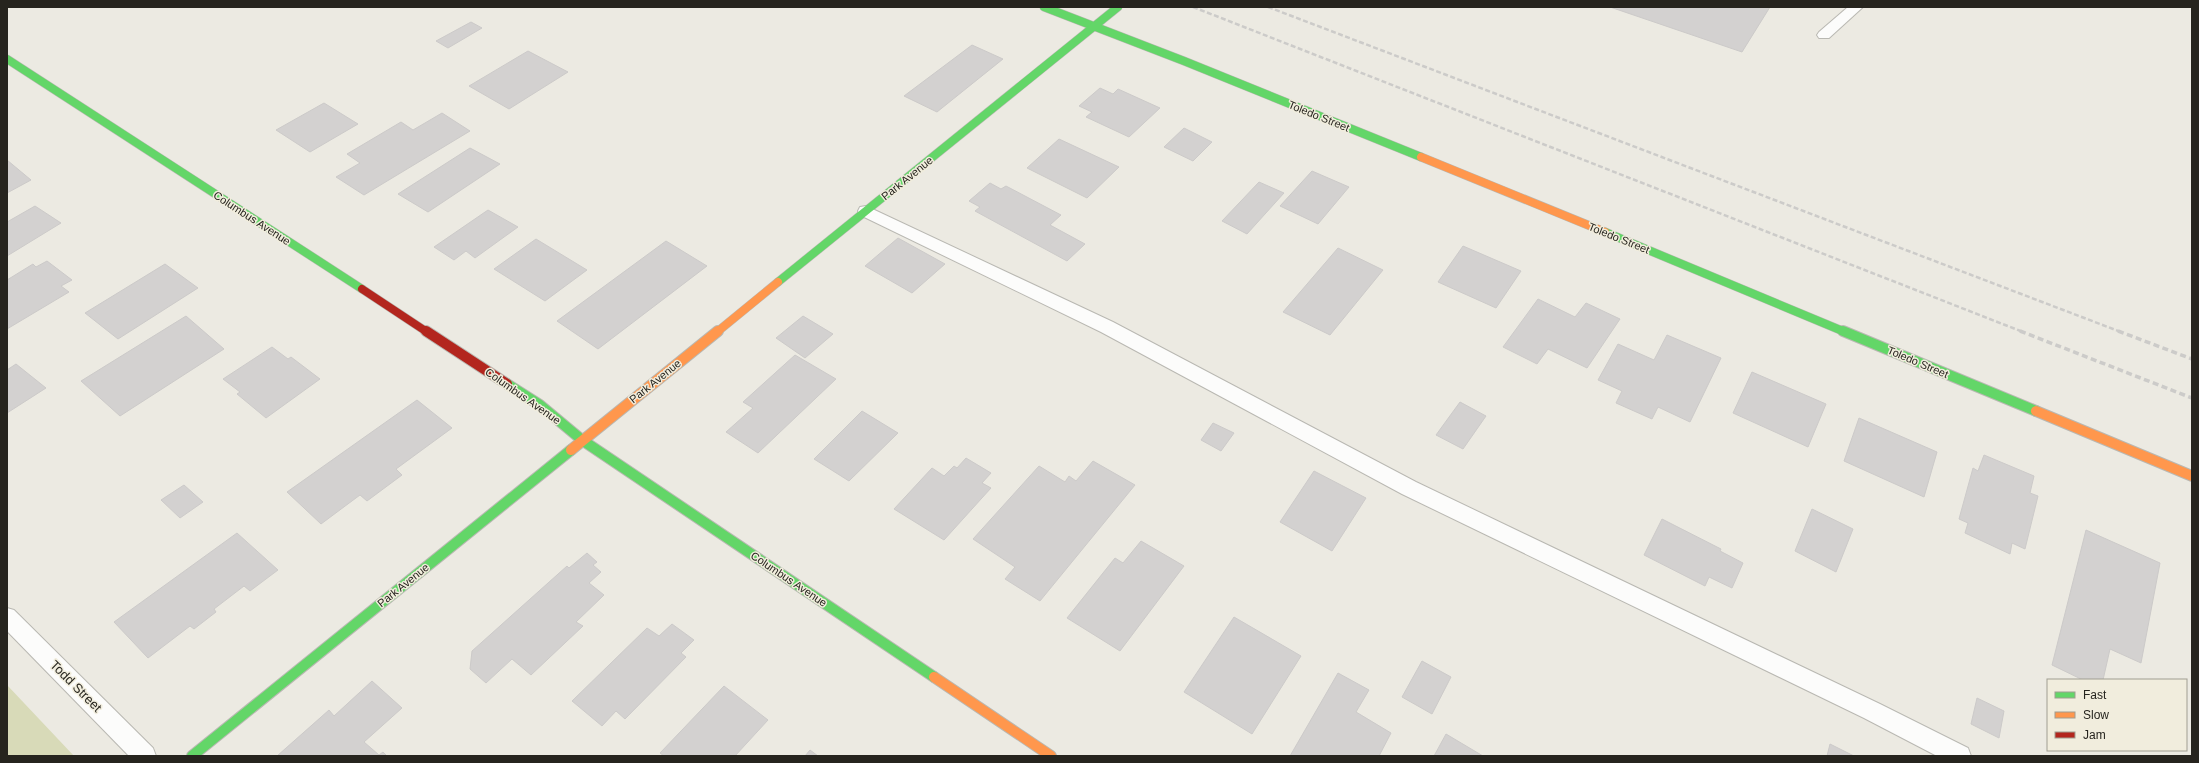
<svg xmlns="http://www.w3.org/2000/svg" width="2199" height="763" font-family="Arial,sans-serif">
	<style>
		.green { fill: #d8dab8 }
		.building { fill: #d3d1d0; stroke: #cccac9 }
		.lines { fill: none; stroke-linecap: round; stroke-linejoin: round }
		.lane-casing { stroke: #b9b8b2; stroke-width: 2 }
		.fast-far1-casing { stroke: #b9b8b2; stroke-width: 9 }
		.fast-casing { stroke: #b9b8b2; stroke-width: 12 }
		.slow-far1-casing { stroke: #b9b8b2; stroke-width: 9 }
		.slow-casing { stroke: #b9b8b2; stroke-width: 12 }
		.jam-far1-casing { stroke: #b9b8b2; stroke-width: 9 }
		.jam-casing { stroke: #b9b8b2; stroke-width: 12 }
		.lane { fill: #fcfcfb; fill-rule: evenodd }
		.fast-far1 { stroke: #63d668; stroke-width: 8 }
		.fast { stroke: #63d668; stroke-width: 10 }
		.slow-far1 { stroke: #ff974d; stroke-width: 8 }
		.slow { stroke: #ff974d; stroke-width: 10 }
		.jam-far1 { stroke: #b3261e; stroke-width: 8 }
		.jam { stroke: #b3261e; stroke-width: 10 }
		.rail-far1 { stroke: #cccbc9; stroke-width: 2.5; stroke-dasharray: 5 2.5; stroke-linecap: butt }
		.rail { stroke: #cccbc9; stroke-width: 3.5; stroke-dasharray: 6 3.5; stroke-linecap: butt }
		.labels { text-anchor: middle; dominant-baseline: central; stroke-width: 3; stroke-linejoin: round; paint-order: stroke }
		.street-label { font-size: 11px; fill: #26241e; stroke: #f1eddd }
		.near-street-label { font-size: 13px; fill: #26241e; stroke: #f1eddd }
	</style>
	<rect width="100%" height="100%" fill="#eceae2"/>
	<polygon class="green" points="7,685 74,756 7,756"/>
	<g class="building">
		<polygon points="1610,7 1770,7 1742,52"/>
		<polygon points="471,22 482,28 448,48 436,41"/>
		<polygon points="972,45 1003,59 937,112 904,96"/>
		<polygon points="528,51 568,72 509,109 469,86"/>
		<polygon points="1100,88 1113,94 1118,89 1160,108 1129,137 1086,117 1092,112 1079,106"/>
		<polygon points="324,103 358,124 310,152 276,130"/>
		<polygon points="442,113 470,131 364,195 336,177 360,163 347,154 401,122 413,130"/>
		<polygon points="1184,128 1212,142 1193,161 1164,147"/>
		<polygon points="1059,139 1119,167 1087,198 1027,168"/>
		<polygon points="470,148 500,164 428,212 398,194"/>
		<polygon points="7,160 31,180 7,193"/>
		<polygon points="1312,171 1349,187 1318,224 1280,206"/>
		<polygon points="1259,182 1284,193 1247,234 1222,221"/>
		<polygon points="990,183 1001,189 1006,186 1061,215 1050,225 1085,244 1067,261 975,211 980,207 969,201"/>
		<polygon points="35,206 61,223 7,256 7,222"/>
		<polygon points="488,210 518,227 475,258 466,251 454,260 434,247"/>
		<polygon points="898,238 945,264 912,293 865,266"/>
		<polygon points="536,239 587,270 545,301 494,269"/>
		<polygon points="666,241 707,266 598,349 557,321"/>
		<polygon points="1463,246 1521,271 1496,308 1438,282"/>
		<polygon points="1338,248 1383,270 1330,335 1283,312"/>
		<polygon points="47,261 72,280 61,286 69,292 7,329 7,280 33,264 36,267"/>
		<polygon points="165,264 198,288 118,339 85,313"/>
		<polygon points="1538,299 1575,317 1586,303 1620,319 1587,368 1548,349 1537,364 1503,347"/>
		<polygon points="186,316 224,349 120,416 81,381"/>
		<polygon points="803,316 833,334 805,358 776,338"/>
		<polygon points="1667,335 1721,358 1690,422 1658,407 1652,419 1616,403 1622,391 1598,380 1618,344 1654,360"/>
		<polygon points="272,347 288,359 291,357 320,379 266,418 237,394 240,392 223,379"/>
		<polygon points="795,355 836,379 758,453 726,432 753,408 743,402"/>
		<polygon points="16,364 46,388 7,413 7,370"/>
		<polygon points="1752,372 1826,404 1808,447 1733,413"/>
		<polygon points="417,400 452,428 396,469 402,475 367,501 360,495 321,524 287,492"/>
		<polygon points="1460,402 1486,416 1463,449 1436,435"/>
		<polygon points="862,411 898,433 849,481 814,459"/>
		<polygon points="1859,418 1937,452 1924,497 1844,461"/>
		<polygon points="1213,423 1234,433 1221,451 1201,440"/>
		<polygon points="1984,455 2034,476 2030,493 2038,496 2025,549 2012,543 2010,554 1965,533 1968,523 1959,519 1973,468 1978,471"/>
		<polygon points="966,458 991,473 982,483 991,488 944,540 894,509 932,468 944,476 954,466 957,468"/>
		<polygon points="1093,461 1135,485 1040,601 1005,579 1015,567 973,539 1039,466 1065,482 1069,476 1076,481"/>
		<polygon points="1314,471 1366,498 1332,551 1280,522"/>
		<polygon points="184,485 203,502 180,518 161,500"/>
		<polygon points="1812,509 1853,529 1836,572 1795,551"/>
		<polygon points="1662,519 1721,549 1720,551 1743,563 1732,588 1709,577 1705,586 1644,555"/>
		<polygon points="2086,530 2160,563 2141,663 2110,649 2103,680 2083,680 2052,665"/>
		<polygon points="237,533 278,570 250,591 244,586 214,609 216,612 194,629 190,626 148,658 114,622"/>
		<polygon points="1141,541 1184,566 1120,651 1067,618 1115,558 1123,563"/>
		<polygon points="587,553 597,562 593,565 601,572 589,583 604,595 576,622 583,626 531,675 512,659 486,683 470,669 472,651 567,566 569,568"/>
		<polygon points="1234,617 1301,656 1252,734 1184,692"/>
		<polygon points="672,624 694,640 681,653 686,657 625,719 616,711 602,726 572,701 647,628 659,636"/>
		<polygon points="1422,661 1451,677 1432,714 1402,697"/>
		<polygon points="1338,673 1369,690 1356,712 1391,733 1379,756 1290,756"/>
		<polygon points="372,681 402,708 364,742 379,755 383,752 387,756 277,756 329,710 334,716"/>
		<polygon points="724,686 768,720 735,756 664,756 660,753"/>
		<polygon points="1977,698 2004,711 1999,738 1971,724"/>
		<polygon points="1446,734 1483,756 1434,756"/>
		<polygon points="1830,744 1854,756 1827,756"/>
		<polygon points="810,750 818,756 805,756"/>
	</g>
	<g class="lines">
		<g class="lane-casing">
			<g id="lane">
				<polygon points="1848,7 1863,7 1829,38 1819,38 1817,35 1819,32"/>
				<polygon points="866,206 1113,322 1416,482 1880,704 1968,748 1971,756 1937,756 1864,718 1402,494 1101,332 860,215 858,211 860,207"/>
				<polygon points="7,608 14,610 153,748 156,756 129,756 7,631"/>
			</g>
		</g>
		<g class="fast-far1-casing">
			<g id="fast-far1">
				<polyline points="1044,7 1184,61 1421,157"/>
				<polyline points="7,59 362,289"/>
				<polyline points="1605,232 1845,332"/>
				<polyline points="778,282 1118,7"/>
			</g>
		</g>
		<g class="fast-casing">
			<g id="fast">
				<polyline points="1843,331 2036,411"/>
				<polyline points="507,384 540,405 582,440 934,677"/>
				<polyline points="192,756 571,450"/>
			</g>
		</g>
		<g class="slow-far1-casing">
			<g id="slow-far1">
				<polyline points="1421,157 1605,232"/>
				<polyline points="717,332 778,282"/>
			</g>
		</g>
		<g class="slow-casing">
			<g id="slow">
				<polyline points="2036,411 2192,476"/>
				<polyline points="571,450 718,331"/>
				<polyline points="934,677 1051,756"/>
			</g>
		</g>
		<g class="jam-far1-casing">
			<polyline id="jam-far1" points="362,289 427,332"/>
		</g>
		<g class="jam-casing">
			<polyline id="jam" points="426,331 507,384"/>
		</g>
		<use href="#lane" class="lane"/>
		<use href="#fast-far1" class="fast-far1"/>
		<use href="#fast" class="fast"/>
		<use href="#slow-far1" class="slow-far1"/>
		<use href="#slow" class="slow"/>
		<use href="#jam-far1" class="jam-far1"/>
		<use href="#jam" class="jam"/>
		<g class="rail-far1">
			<polyline points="1193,7 2023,332"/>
			<polyline points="1268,7 2121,332"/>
		</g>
		<g class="rail">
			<polyline points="2020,331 2192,398"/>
			<polyline points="2118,331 2192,359"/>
		</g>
	</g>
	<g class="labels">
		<g class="street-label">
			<text transform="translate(1319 116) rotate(22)">Toledo Street</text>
			<text transform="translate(907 178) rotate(-39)">Park Avenue</text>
			<text transform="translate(252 218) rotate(33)">Columbus Avenue</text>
			<text transform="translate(1619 238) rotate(22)">Toledo Street</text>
			<text transform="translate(1918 362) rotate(23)">Toledo Street</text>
			<text transform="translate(655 381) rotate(-39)">Park Avenue</text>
			<text transform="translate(523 396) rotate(35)">Columbus Avenue</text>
			<text transform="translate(789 579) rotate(34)">Columbus Avenue</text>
			<text transform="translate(403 585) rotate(-39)">Park Avenue</text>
		</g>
		<g class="near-street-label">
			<text transform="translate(76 686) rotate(45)">Todd Street</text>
		</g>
	</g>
	<rect width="2199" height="763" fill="none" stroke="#26241e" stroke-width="16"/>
	<rect x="2047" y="679" width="140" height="72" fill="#f1eddd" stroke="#a09d91"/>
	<rect x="2055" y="692" width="20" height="6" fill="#63d668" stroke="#a09d91"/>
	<text x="2083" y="699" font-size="12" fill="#26241e">Fast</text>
	<rect x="2055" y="712" width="20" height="6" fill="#ff974d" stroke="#a09d91"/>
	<text x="2083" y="719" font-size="12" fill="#26241e">Slow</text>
	<rect x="2055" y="732" width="20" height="6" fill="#b3261e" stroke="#a09d91"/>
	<text x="2083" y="739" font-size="12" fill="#26241e">Jam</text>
</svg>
